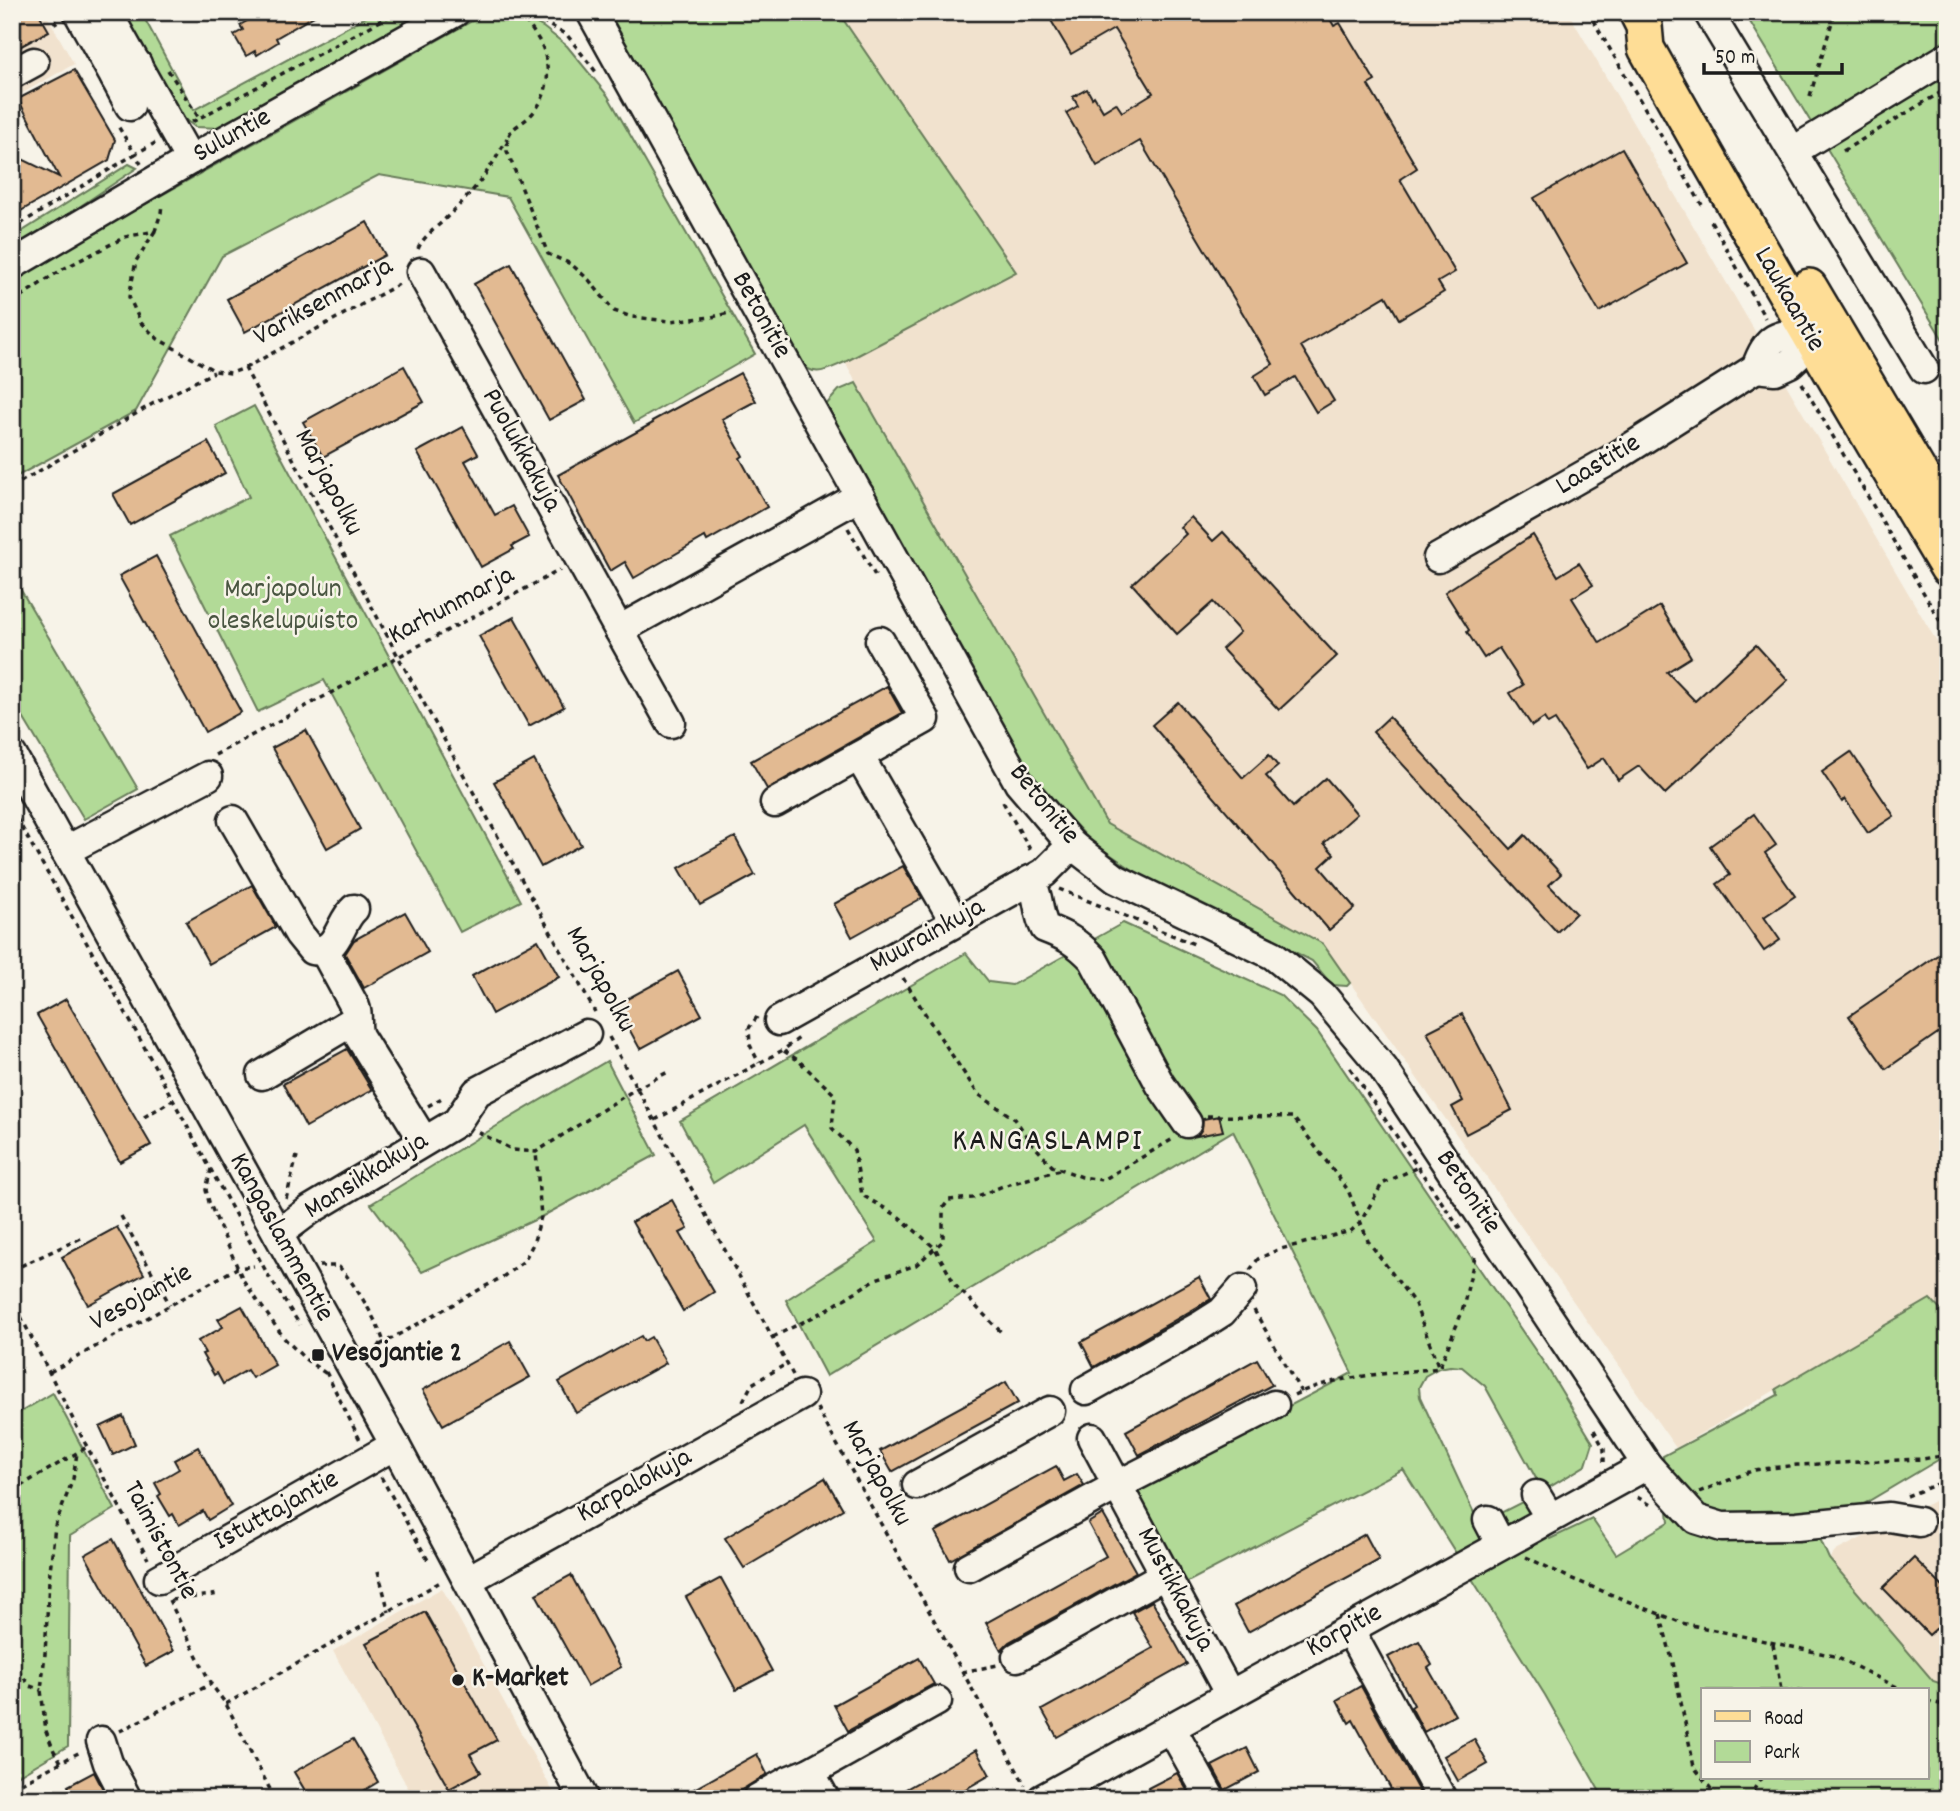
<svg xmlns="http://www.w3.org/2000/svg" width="1960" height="1811" font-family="Dekko,sans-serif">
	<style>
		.built { fill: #f1e2ce }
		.green { fill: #b2da97; stroke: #677b5a; stroke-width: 2; fill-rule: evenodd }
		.building { fill: #e2ba92; stroke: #1c1c1c; stroke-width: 2 }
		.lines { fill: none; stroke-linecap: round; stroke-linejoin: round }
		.minor-casing { stroke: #1c1c1c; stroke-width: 33 }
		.major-casing { stroke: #1c1c1c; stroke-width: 40 }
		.path { stroke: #1c1c1c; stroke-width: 3.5; stroke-dasharray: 5 5; stroke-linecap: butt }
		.minor { stroke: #f7f3e8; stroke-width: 28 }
		.major { stroke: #fedd96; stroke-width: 35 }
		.poi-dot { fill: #1c1c1c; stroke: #f7f3e8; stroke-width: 2.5 }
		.labels { text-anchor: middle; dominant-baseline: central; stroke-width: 5; stroke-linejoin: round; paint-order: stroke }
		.street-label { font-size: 28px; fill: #1c1c1c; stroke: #f7f3e8 }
		.park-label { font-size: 28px; fill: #495541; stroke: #f7f3e8 }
		.poi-label { font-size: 28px; font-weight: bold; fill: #1c1c1c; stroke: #f7f3e8; text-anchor: start }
		.quarter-label { font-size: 32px; letter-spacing: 2px; fill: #1c1c1c; stroke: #f7f3e8 }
	</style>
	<rect width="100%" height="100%" fill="#f7f3e8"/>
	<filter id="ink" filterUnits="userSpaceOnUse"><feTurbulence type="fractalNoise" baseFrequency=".0143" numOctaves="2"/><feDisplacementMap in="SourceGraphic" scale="14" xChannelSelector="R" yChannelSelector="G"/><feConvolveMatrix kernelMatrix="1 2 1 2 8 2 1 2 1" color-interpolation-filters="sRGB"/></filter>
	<g filter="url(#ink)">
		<g class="built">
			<polygon points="12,12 45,12 74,64 12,99"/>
			<polygon points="838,12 1568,12 1948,661 1948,1318 1929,1300 1676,1448 1323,944 1107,825 845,362 1015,272"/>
			<polygon points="1948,1494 1948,1686 1933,1681 1829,1559 1836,1551"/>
			<polygon points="442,1588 557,1799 414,1799 333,1651"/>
		</g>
		<g class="green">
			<polygon points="123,12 141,12 194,110 375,12 435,12 222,128 195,127 181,116"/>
			<polygon points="488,12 514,12 543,27 567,46 608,96 755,354 634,423 508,197 379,175 222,256 136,411 12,479 12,279"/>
			<path d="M609,12H838L1016,272L845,362C826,370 814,379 799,361Z"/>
			<polygon points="1744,12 1948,12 1948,348"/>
			<polygon points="129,164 137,168 24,244 15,236"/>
			<polygon points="856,383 1107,824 1323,944 1350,983 1347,986 1332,985 1312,961 1242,924 1155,885 1092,842 1037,785 967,667 825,406 839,390"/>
			<polygon points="254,406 521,901 460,932 324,680 258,712 170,536 249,497 216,426"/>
			<polygon points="12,575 138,789 84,819 12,699"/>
			<path d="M1123,923L1280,995L1317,1031L1548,1369L1593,1443L1586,1465L1543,1491L1485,1386L1474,1377L1462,1367L1450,1366L1439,1368L1425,1376L1419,1387L1420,1397L1479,1524L1528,1499L1550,1539L1592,1519L1616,1554L1669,1522L1663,1456L1778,1395L1776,1389L1930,1299L1948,1318V1454L1817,1532L1829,1559L1933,1681L1948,1686V1799H1604L1545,1695L1403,1469L1180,1586L1130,1490L1352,1373L1233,1131L826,1376L786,1300L877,1242L804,1125L713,1183L680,1121L966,953L989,982L1012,985ZM1703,1690H1927V1778H1703Z"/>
			<polygon points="607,1061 656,1155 541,1217 422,1272 371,1204 500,1124"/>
			<polygon points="53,1393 115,1509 70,1536 68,1746 12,1779 12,1417"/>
		</g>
		<g class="building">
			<polygon points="12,12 38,12 49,31 12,51"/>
			<polygon points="273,12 321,12 276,38 278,42 257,55 255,51 246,56 234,35 243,30 240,25 261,13 264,18"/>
			<polygon points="1046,12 1326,12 1334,26 1340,23 1375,81 1368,85 1417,168 1400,179 1455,272 1438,282 1444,292 1399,319 1386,296 1301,346 1334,401 1316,412 1295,377 1265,395 1254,376 1273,364 1140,141 1097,166 1066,113 1078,106 1073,97 1087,89 1092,98 1094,96 1103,111 1116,103 1122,112 1153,93 1114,29 1071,54"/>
			<polygon points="74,70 115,140 109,160 12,216 12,154 59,177 18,99"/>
			<polygon points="1622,148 1687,263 1599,312 1534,198"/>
			<polygon points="367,222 385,255 245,332 227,299"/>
			<polygon points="511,264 586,400 549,420 474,284"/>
			<polygon points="404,366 424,402 323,457 303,422"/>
			<polygon points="740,373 756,401 722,419 743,456 740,458 767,507 707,541 705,537 634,578 625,562 610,571 558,475 653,423 652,421"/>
			<polygon points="463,427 478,454 465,461 495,515 512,506 529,537 512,546 514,549 481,567 417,452"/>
			<polygon points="208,442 225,473 130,525 113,494"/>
			<polygon points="1191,517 1213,541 1223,532 1337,656 1279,710 1222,649 1240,632 1213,602 1177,634 1132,584 1186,534 1180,527"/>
			<polygon points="1533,535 1558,576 1579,563 1593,585 1572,598 1600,643 1660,606 1691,657 1667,672 1695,701 1756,645 1788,680 1665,794 1639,766 1618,780 1604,758 1587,769 1555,720 1548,724 1544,718 1532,726 1510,693 1523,685 1499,648 1484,658 1467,632 1469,630 1445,592"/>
			<polygon points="156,556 241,712 205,732 119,576"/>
			<polygon points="514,617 564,707 529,726 479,636"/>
			<polygon points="887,686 902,713 767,789 751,761"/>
			<polygon points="1178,702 1243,778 1269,755 1278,766 1266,776 1293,807 1326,778 1357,814 1324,843 1334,854 1320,867 1355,908 1329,930 1152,725"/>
			<polygon points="1389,717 1511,849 1525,835 1561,874 1549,885 1576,913 1557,932 1373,732"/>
			<polygon points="306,730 360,829 327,848 272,748"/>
			<polygon points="1851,752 1894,816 1868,833 1845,799 1842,802 1822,772"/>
			<polygon points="534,760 581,845 541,867 494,782"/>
			<polygon points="1754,814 1776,845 1765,853 1795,896 1764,917 1780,940 1764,951 1717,884 1730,875 1710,846"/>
			<polygon points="735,837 755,875 700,905 679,868"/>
			<polygon points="903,866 922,898 852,937 834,904"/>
			<polygon points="252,885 276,927 209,964 186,922"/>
			<polygon points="405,912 428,952 364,988 345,954 354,940"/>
			<polygon points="538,940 559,977 492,1014 472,976"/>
			<polygon points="1948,948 1948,1026 1886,1069 1849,1016"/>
			<polygon points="678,971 702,1015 640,1049 616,1005"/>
			<polygon points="66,999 151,1145 120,1162 37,1015"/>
			<polygon points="1462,1014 1512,1110 1466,1134 1452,1107 1463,1101 1427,1032"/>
			<polygon points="347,1049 372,1090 306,1127 283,1084"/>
			<polygon points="1219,1116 1223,1131 1197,1136 1202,1129 1203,1119"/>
			<polygon points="672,1200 688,1229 680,1233 714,1292 683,1311 632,1222"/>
			<polygon points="117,1227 144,1274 88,1305 62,1257"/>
			<polygon points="1199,1277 1211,1299 1094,1367 1081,1342"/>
			<polygon points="242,1306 275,1365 252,1378 247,1370 223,1384 217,1373 214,1375 202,1354 205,1353 198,1341 223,1327 218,1319"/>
			<polygon points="641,1336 644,1341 651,1337 666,1363 576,1413 559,1382"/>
			<polygon points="510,1341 530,1377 443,1425 423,1390"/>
			<polygon points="1257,1359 1272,1385 1139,1455 1126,1431"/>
			<polygon points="1006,1382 1018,1403 892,1472 880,1451"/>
			<polygon points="123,1416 135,1444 113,1455 100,1427"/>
			<polygon points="198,1447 231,1506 208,1520 203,1511 179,1525 173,1514 170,1516 158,1496 161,1494 155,1483 179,1469 174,1460"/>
			<polygon points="1056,1466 1064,1481 1077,1474 1084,1485 950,1560 935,1532"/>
			<polygon points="825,1478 843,1509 744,1568 725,1538"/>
			<polygon points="1103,1514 1136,1572 1009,1642 1001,1650 986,1623 1106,1556 1088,1523"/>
			<polygon points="1365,1534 1379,1560 1248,1632 1234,1606"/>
			<polygon points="113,1539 174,1651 146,1666 85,1555"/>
			<polygon points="1914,1558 1948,1592 1948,1618 1929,1635 1883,1588"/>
			<polygon points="571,1575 621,1667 587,1686 536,1594"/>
			<polygon points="721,1578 772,1671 736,1690 686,1597"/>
			<polygon points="1152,1601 1187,1664 1057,1737 1042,1710 1153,1648 1132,1612"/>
			<polygon points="425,1612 497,1740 470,1754 481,1772 449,1789 366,1643"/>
			<polygon points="1419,1641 1432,1665 1428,1668 1455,1715 1424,1732 1411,1707 1414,1705 1388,1657"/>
			<polygon points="919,1658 934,1684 848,1731 834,1705"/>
			<polygon points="1361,1686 1423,1799 1373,1799 1391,1789 1353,1720 1349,1723 1337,1700"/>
			<polygon points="353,1739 378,1782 350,1799 310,1799 294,1772"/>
			<polygon points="1474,1739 1488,1764 1458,1781 1444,1756"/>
			<polygon points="1247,1748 1259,1772 1225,1790 1212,1766"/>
			<polygon points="976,1750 990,1775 948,1799 888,1799"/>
			<polygon points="757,1754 767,1774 727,1799 676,1799"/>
			<polygon points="94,1772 108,1799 75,1799 68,1786"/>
			<polygon points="1177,1773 1191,1797 1186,1799 1153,1799 1148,1788"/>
		</g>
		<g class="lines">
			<g class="minor-casing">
				<g id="minor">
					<polyline points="78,12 115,78 137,64"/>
					<polyline points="107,12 190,160"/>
					<polyline points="591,12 1019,783 1072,845 1116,879 1273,955 1322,995 1383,1068 1647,1465 1696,1519 1722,1527 1797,1526 1889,1517 1919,1522"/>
					<polyline points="1708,12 1924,369"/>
					<polyline points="12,74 34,62"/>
					<polyline points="115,78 130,106"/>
					<polyline points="1805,144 1948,57"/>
					<polyline points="12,265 190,160 455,12"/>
					<polyline points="421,272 619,630 860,496"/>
					<polyline points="1756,368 1775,370 1790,363 1801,353 1809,334 1824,325"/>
					<path d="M1438,558L1614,458L1756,368C1767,337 1777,333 1809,334"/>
					<polyline points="619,630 671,723"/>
					<polyline points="12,755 395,1445 584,1799"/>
					<polyline points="859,756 948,910"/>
					<polyline points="775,803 925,719 880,641"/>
					<path d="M233,820L299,934L312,950C338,955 339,922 354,909"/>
					<polyline points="65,851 208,776"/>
					<path d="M1030,880C1041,899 1036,910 1045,928C1066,936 1077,942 1093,959L1160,1084L1187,1123"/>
					<path d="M324,950L355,1007C359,1017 355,1026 359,1036L424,1141"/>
					<polyline points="779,1021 1044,873 1072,845"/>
					<polyline points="262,1075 348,1024 356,1022"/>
					<polyline points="278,1234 310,1210 457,1122 477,1092 586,1034"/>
					<polyline points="1086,1390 1200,1326 1222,1312 1242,1289"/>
					<polyline points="1092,1438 1230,1695"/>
					<polyline points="917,1485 1050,1411"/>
					<polyline points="1536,1495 1550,1518"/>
					<polyline points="1488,1520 1501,1545"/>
					<polyline points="969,1567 1118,1485 1274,1405"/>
					<polyline points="159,1579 395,1445"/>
					<polyline points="468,1580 802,1395"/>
					<polyline points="1349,1629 1442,1799"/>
					<polyline points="1017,1657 1166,1574"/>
					<polyline points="1171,1728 1211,1799"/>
					<polyline points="101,1741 108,1763 127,1799"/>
					<polyline points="810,1772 825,1799"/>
					<polyline points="757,1799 790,1780 810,1772 937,1701"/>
					<polyline points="1042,1799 1647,1465"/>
				</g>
			</g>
			<g class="major-casing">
				<g id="major">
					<path d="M1637,12L1644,26L1646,48C1744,223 1845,396 1948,568"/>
					<polyline points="1809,287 1936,501"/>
				</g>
			</g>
			<g class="path">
				<polyline points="49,12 58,27"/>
				<path d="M520,12C528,26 542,40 545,55C551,78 546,101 529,117C514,130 507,127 507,151L548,254L571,264L589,280L614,311L632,317L670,321L712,317L729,313"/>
				<polyline points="524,12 567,35 596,72"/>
				<polyline points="1588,12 1702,205"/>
				<polyline points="168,70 199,118"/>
				<polyline points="1810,96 1835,12"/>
				<polyline points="192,122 397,12"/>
				<polyline points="1843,151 1948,88"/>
				<polyline points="141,164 135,154 155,143"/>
				<polyline points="1711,221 1765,318"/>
				<polyline points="12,229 135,154 118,126"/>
				<polyline points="155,231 136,261 129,297 141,323 158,339 215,371 231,373 245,368 399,658 595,1012"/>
				<path d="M418,249C424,235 437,228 447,217C471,195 493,167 507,138"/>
				<polyline points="12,302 63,269 125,237 155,231 161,213 162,204"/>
				<polyline points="245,368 403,282"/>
				<polyline points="1802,383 1948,635"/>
				<polyline points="12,487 154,403 214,372"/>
				<polyline points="848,528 877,579"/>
				<polyline points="215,755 560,570"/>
				<polyline points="1003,802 1032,853"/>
				<polyline points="12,810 116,995 268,1275 300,1325"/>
				<polyline points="1059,889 1194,944"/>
				<polyline points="903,978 934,1028 978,1094 1015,1119 1030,1141 1052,1166 1082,1177 1103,1180 1173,1139"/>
				<polyline points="757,1017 749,1028 750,1045 759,1063"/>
				<polyline points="609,1037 793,1375"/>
				<polyline points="784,1051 799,1061 835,1095 832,1128 854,1150 862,1195 898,1216 935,1248 955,1285 1001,1332"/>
				<polyline points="1350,1068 1460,1229"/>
				<polyline points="428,1106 445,1096"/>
				<polyline points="1207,1116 1293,1117 1348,1190 1368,1241 1415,1304 1439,1368"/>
				<polyline points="144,1117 173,1100"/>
				<polyline points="655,1120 783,1050 799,1038"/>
				<polyline points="478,1132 513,1150 536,1152 637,1088 668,1072"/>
				<polyline points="211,1169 206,1190 209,1202 243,1280 284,1338 305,1359 328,1375"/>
				<polyline points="286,1199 297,1156"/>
				<polyline points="121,1216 170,1305"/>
				<path d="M319,1266H338C352,1279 378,1322 383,1340L377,1350L370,1353"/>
				<polyline points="12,1270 81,1238"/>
				<polyline points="1250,1270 1258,1259 1277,1250 1351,1231 1360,1223 1382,1184 1418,1167"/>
				<polyline points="12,1299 85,1443 148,1559"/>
				<polyline points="1254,1310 1301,1392"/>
				<polyline points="773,1337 825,1311 876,1279 916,1265 943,1241 943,1208 949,1200 973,1198 1003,1186 1059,1170"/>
				<polyline points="380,1345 504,1276 524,1261 533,1244 541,1217 536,1152"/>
				<polyline points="1440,1366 1462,1312 1476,1252"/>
				<polyline points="50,1372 237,1268 254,1266"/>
				<polyline points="326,1372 360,1440"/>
				<path d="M1294,1395C1338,1374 1391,1374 1439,1368"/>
				<polyline points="743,1401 752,1384 788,1363"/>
				<polyline points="817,1408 1025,1785"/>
				<polyline points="1594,1430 1604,1449 1604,1462"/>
				<polyline points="381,1477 429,1562"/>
				<polyline points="12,1491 87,1447"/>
				<polyline points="1699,1492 1754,1470 1797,1465 1922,1459 1948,1455"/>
				<polyline points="1907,1496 1948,1480"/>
				<polyline points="1637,1497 1651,1505"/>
				<polyline points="1526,1557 1570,1578 1682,1623 1834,1656 1903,1690"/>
				<polyline points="378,1571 389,1612"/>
				<polyline points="169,1600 211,1684 226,1704 275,1799"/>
				<polyline points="171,1600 220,1594"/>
				<polyline points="1660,1614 1673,1663 1694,1767 1719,1799"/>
				<polyline points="1773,1644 1781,1690"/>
				<polyline points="12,1662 30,1686 41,1690"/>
				<polyline points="962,1672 998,1665"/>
				<polyline points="1927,1701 1948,1706"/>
				<polyline points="226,1704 442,1581"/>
				<polyline points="120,1731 211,1684"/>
				<polyline points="61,1762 54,1751 46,1731 41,1690 45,1654 49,1580 55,1526 73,1479 77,1453"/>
				<polyline points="12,1788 82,1751"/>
				<polyline points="1748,1799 1761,1778"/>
			</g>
			<use href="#minor" class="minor"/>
			<use href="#major" class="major"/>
		</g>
	</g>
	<g class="poi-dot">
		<rect x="311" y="1348" width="14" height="14" rx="3.5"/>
		<circle cx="458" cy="1680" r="7"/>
	</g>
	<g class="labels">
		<g class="street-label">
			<text transform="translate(233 137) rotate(-29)">Suluntie</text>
			<text transform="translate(1788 300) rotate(60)">Laukaantie</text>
			<text transform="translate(324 303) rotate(-29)">Variksenmarja</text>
			<text transform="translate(760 316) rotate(61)">Betonitie</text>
			<text transform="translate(520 451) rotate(61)">Puolukkakuja</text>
			<text transform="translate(1599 466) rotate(-31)">Laastitie</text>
			<text transform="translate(327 483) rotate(62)">Marjapolku</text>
			<text transform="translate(452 607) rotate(-28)">Karhunmarja</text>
			<text transform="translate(1043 805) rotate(51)">Betonitie</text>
			<text transform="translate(928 937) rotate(-29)">Muurainkuja</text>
			<text transform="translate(599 980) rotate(61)">Marjapolku</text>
			<text transform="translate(367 1177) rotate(-32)">Mansikkakuja</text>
			<text transform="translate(1467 1193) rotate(56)">Betonitie</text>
			<text transform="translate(280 1238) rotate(61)">Kangaslammentie</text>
			<text transform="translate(142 1299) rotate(-29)">Vesojantie</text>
			<text transform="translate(875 1474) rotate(61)">Marjapolku</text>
			<text transform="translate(635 1487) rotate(-29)">Karpalokuja</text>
			<text transform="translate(277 1512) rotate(-29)">Istuttajantie</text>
			<text transform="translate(159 1541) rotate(62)">Taimistontie</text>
			<text transform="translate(1174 1590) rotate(62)">Mustikkakuja</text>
			<text transform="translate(1345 1632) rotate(-29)">Korpitie</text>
		</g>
		<g class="park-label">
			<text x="283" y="591">Marjapolun<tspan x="283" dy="32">oleskelupuisto</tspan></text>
		</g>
		<g class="poi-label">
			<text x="332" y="1355">Vesojantie 2</text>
			<text x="472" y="1680">K-Market</text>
		</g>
		<g class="quarter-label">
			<text x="1048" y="1143">KANGASLAMPI</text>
		</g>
	</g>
	<rect width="1960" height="1811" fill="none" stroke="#f7f3e8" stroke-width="42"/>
	<rect x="21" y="21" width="1918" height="1769" fill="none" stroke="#1c1c1c" stroke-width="2.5" filter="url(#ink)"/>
	<rect x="1701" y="1688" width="228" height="91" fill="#f7f3e8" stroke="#9f9d96" stroke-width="2"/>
	<rect x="1715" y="1711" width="35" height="10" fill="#fedd96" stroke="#9f9d96" stroke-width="2"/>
	<text x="1764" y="1724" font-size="21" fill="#1c1c1c">Road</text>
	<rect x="1715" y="1741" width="35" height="21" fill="#b2da97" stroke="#9f9d96" stroke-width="2"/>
	<text x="1764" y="1758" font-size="21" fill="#1c1c1c">Park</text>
	<path d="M1704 63v10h138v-10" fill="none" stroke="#1c1c1c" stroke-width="3.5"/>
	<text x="1715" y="63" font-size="21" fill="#1c1c1c" stroke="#f7f3e8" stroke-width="5" paint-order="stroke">50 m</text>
</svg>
